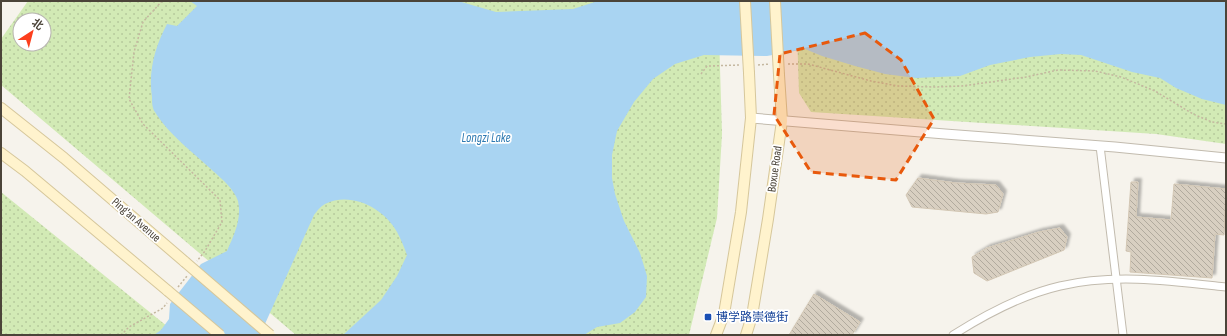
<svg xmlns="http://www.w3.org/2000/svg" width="1227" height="336" font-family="'Sofia Sans Condensed','Noto Sans SC',sans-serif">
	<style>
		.park { fill: url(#park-dots); fill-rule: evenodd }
		.water { fill: #a9d4f2 }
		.building { fill: url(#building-back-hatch); stroke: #d3c7b4; filter: url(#shadow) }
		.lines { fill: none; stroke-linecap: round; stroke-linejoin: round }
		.minor-casing { stroke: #c2bbae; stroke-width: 9 }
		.tertiary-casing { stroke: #c2bbae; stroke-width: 11 }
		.secondary-casing { stroke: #d6c79b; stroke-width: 12 }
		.path { stroke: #c4b79f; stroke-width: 1.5; stroke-dasharray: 2 2; stroke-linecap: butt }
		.minor { stroke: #fff; stroke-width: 7 }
		.tertiary { stroke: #fff; stroke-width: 9 }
		.secondary { stroke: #fff3cd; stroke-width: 10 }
		.secondary-bridge-casing { stroke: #d6c79b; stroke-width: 12; stroke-linecap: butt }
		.secondary-bridge { stroke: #fff3cd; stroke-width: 10 }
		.marked { fill: #e8590c; fill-opacity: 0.2; stroke: #e8590c; stroke-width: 3; stroke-dasharray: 8 5; stroke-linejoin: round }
		.transit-dot { fill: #1a4fb4; stroke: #fff; stroke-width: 1.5 }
		.labels { text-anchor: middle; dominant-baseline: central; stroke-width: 3.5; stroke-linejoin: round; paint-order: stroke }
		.street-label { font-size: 12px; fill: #4b4439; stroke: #fff }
		.transit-label { font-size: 12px; fill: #164399; stroke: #fff; text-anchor: start }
		.water-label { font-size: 13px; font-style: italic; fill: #2e7ab2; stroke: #fff }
	</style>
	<defs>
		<pattern id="park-dots" width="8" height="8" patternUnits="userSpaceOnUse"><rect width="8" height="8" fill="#d2eab5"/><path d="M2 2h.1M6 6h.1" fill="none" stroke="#b6ca9c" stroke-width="1.8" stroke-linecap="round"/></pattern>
		<pattern id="building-back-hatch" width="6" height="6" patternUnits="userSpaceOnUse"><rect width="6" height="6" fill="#d8cfc1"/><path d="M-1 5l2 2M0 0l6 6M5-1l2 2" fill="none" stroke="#b1aa9e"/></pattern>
		<filter id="shadow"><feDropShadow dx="3.5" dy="-3.5" stdDeviation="1" flood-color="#0004"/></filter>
	</defs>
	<rect width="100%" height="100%" fill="#f6f3ec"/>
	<g class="park">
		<path d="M28,1H718L722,134L717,218L689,335H296L1,85V39ZM20,20H44V44H20Z"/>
		<polygon points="796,1 1226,1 1226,144 1156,134 811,112 799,93"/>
		<polygon points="1,192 178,335 1,335"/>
	</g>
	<path class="water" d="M190,1H458L496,12L573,9L598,1H1226V105L1202,99L1176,88L1160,78L1132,72L1081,55L1061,54L1030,57L990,65L960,76L916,78L885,74L855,66L822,56L805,49L767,56L704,55L675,64L653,79L634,102L617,131L612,155V178L615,194L624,221L640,253L647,276L646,297L635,312L620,323L597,327L584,335H343L381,300L397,276L407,255C404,247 401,239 397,232C384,208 351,191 325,204C321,206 317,211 314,215L260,335H154L161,330L169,319L170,304L201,264L227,251C234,235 242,219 238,201C234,189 222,179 213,171C194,153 168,134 155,112C152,108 152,102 152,97C148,71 155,47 167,24L177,26L197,6Z"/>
	<g class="building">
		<polygon points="918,178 956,183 996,185 1003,194 998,212 986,214 912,207 906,195"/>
		<polygon points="1131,182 1138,182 1136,217 1171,220 1174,184 1226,189 1224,235 1215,234 1212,278 1130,272 1131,252 1126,251"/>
		<polygon points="1060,228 1067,237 1064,250 987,281 974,273 972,257 987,248 1039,232"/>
		<polygon points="814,294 860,322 852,335 789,335"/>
	</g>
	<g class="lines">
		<g class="minor-casing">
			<g id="minor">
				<polyline points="1100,146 1123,335"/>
				<path d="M953,335C986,314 1021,295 1060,286C1114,273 1172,281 1226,287"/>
			</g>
		</g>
		<g class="tertiary-casing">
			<polyline id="tertiary" points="751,118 945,134 1115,147 1226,158"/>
		</g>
		<g class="secondary-casing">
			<g id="secondary">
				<polyline points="1,108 64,158 185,262"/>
				<polyline points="1,153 25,171 168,291"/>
				<polyline points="716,335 724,314 741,212 751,118 749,73"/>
				<polyline points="746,335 752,316 768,219 782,121 779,75"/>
			</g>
		</g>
		<g class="path">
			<polyline points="162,1 143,22 134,52 129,99 143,124 220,200 222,222 205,251 197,261"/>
			<polyline points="788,64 808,64 871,81 898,86 934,87 962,86 1026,77 1058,70 1095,71 1121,77 1155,91 1193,114 1212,122 1226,124"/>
			<polyline points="758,65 770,64"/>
			<polyline points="701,74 707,66 740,65"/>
			<polyline points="178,287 187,276"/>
			<polyline points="121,335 129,327 163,308 167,303"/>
		</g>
		<use href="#minor" class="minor"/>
		<use href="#tertiary" class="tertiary"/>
		<use href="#secondary" class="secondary"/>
		<g class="secondary-bridge-casing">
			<g id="secondary-bridge">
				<polyline points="745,1 749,73"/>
				<polyline points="775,1 779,75"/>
				<polyline points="185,262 270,335"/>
				<polyline points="168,291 220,335"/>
			</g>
		</g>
		<use href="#secondary-bridge" class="secondary-bridge"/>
	</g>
	<path class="marked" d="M865,33L901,60L934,119L896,180L811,172L774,115L780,54Z"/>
	<rect class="transit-dot" x="704" y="313" width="8" height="8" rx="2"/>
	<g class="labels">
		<g class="street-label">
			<text transform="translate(775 169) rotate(-82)">Boxue Road</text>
			<text transform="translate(136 220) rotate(41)">Ping'an Avenue</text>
		</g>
		<g class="transit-label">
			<text x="716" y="317">博学路崇德街</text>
		</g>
		<g class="water-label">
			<text x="486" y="138">Longzi Lake</text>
		</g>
	</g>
	<rect width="1227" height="336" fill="none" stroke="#4b4439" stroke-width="4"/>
	<g transform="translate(32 32) rotate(36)"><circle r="19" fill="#ffffff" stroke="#b7b4b0"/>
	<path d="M0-3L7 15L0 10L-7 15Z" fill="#fc3f1d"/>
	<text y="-6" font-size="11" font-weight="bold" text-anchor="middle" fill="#4b4439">北</text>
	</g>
</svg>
